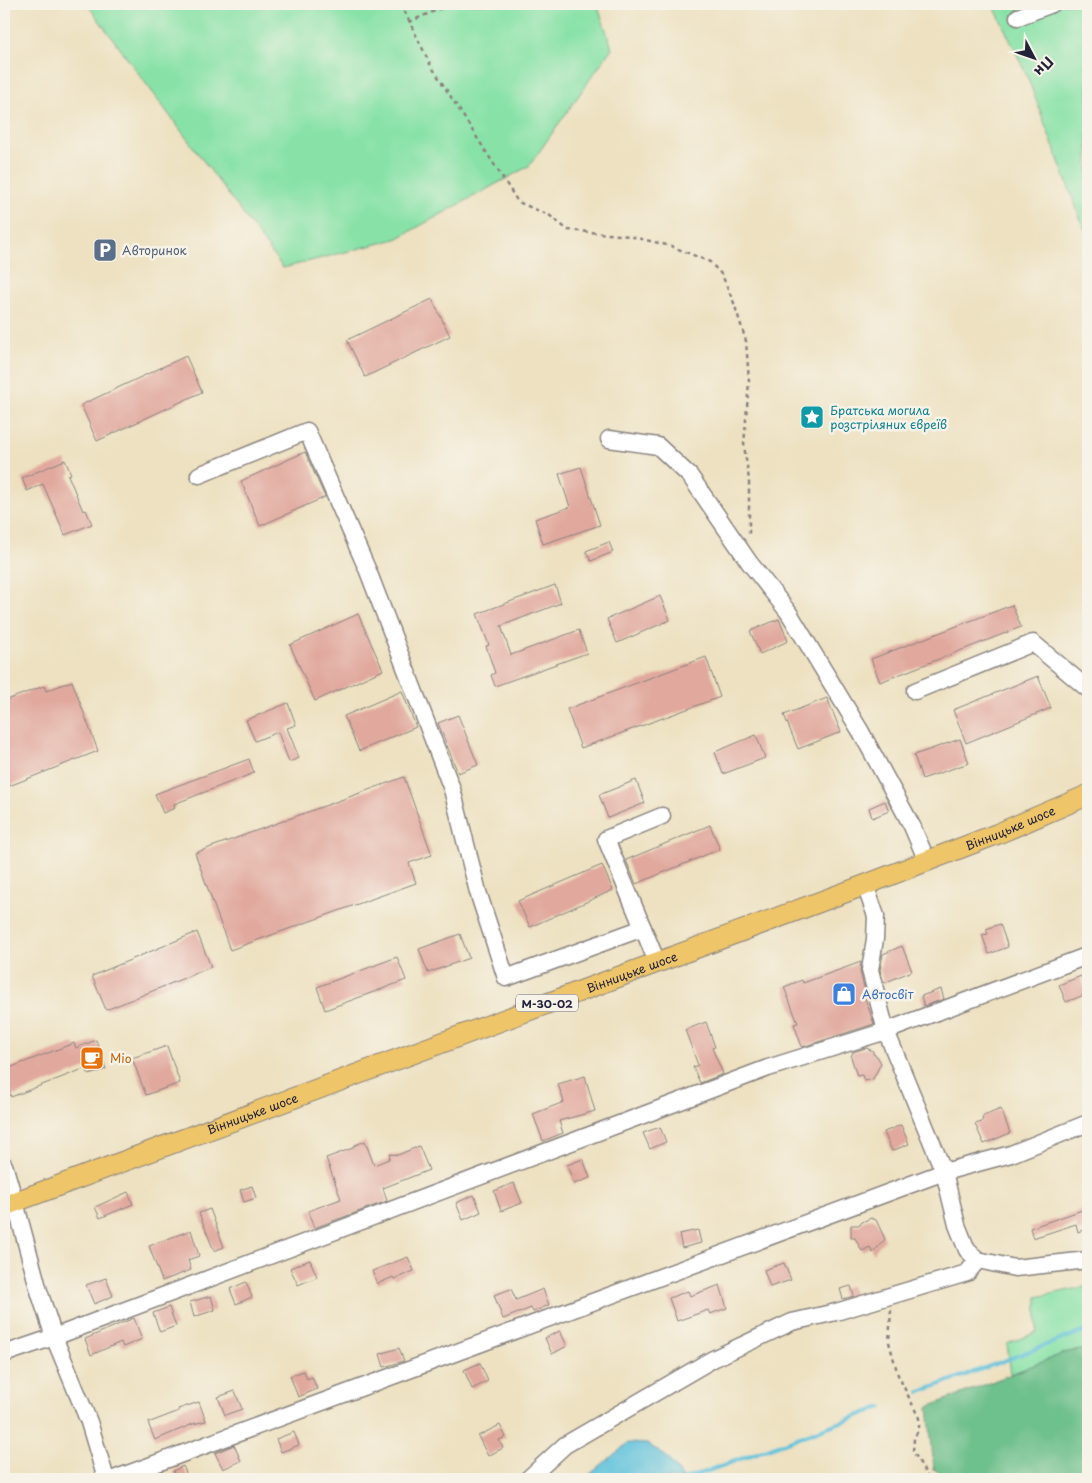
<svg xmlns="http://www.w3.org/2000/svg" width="1092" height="1483" font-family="'Playpen Sans',sans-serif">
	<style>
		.green { fill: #88e2a7; stroke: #558271 }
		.forest { fill: #6ec08c; stroke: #487164 }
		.water { fill: #5dc1db; stroke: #40728b }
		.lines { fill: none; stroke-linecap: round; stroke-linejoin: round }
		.stream { stroke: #5dc1db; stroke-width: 4 }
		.building { fill: #e1a99e }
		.minor-casing { stroke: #88827e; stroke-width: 19 }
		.major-casing { stroke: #88827e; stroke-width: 22 }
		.path { stroke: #88827e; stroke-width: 2.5; stroke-dasharray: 4 4; stroke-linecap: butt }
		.minor { stroke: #fff; stroke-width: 16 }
		.major { stroke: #eec569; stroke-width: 20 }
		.labels { text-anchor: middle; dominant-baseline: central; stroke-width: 5; stroke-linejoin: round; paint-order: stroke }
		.shield { fill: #f7f3e8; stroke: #62616f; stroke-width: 1 }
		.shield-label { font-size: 11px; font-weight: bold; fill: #22223b }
		.service-label { font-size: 12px; fill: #4e5e75; stroke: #f7f3e8; text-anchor: start }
		.culture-label { font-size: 12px; fill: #0d838f; stroke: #f7f3e8; text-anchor: start }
		.street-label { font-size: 12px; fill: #22223b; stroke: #f7f3e8 }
		.shop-label { font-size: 12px; fill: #366cbe; stroke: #f7f3e8; text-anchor: start }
		.food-label { font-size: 12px; fill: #c56008; stroke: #f7f3e8; text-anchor: start }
	</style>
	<rect width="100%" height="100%" fill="#f7f3e8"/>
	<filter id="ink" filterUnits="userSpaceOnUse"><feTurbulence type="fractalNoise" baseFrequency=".02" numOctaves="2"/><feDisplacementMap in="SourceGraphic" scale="10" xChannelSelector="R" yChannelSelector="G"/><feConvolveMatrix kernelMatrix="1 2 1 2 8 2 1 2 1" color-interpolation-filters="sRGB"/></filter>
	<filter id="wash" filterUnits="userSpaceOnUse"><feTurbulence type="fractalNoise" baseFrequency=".0096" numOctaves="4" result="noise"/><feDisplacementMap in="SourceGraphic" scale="20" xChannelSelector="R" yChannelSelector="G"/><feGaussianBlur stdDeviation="1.12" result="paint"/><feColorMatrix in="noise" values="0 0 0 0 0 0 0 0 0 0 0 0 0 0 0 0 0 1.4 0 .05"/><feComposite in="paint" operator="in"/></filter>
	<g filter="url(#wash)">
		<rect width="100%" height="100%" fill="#ede1c1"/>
		<g class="green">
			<polygon points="87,4 597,4 612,48 529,166 396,239 283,268"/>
			<polygon points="993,4 1088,4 1088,239 1027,76"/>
			<polygon points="1088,1286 1088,1349 1067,1352 1011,1374 1007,1344 1037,1332 1037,1297"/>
		</g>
		<polygon class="forest" points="1088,1349 1088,1473 1062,1479 948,1479 934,1469 928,1407 1067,1352"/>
		<polygon class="water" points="628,1443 648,1444 667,1457 684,1479 584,1479"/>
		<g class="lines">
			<g class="stream">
				<polyline points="920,1392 1073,1335 1088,1331"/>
				<polyline points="686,1479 882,1407"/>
			</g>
		</g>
		<g id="blocks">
			<g class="building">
				<polygon points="432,299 450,336 365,377 347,340"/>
				<polygon points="186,356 202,392 97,441 81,405"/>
				<polygon points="305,452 325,497 260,526 241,481"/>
				<polygon points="65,460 71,474 68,475 83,511 86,510 92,524 65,535 43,484 27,491 22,478"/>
				<polygon points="581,467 600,525 543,544 535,519 570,507 559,474"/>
				<polygon points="609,542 613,552 591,561 586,551"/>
				<polygon points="555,585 561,603 501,626 511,655 579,630 587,653 495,686 491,675 495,673 486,646 489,645 477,614"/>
				<polygon points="660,596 670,620 617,643 607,619"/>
				<polygon points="1012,605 1021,627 880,682 871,659"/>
				<polygon points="358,614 383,670 315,701 290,645"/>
				<polygon points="779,619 788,641 760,654 750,631"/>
				<polygon points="706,657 720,697 581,748 567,709"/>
				<polygon points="1038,676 1051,708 966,743 953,710"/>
				<polygon points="72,681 98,751 4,788 4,701 44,686 46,691"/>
				<polygon points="402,691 416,727 359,751 344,716"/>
				<polygon points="827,698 841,732 798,749 784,715"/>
				<polygon points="288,703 296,725 287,728 299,758 289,762 278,732 255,741 246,720"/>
				<polygon points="458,715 478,765 458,773 438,723"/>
				<polygon points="756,735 765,758 723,774 715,752"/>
				<polygon points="960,739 969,763 922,779 914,755"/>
				<polygon points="249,759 254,773 174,804 175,808 163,813 155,794"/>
				<polygon points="404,777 432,855 409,863 416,883 230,950 195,853"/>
				<polygon points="636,780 645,803 608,818 599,795"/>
				<polygon points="885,801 889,811 872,818 869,808"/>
				<polygon points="710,825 720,849 636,884 626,860"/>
				<polygon points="602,865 613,890 530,927 518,901"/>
				<polygon points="1000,924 1008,947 989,954 982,935 988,934 986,929"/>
				<polygon points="197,932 211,967 106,1010 92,976"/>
				<polygon points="460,934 469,958 428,973 419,949"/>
				<polygon points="902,946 912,971 884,983 880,970 883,954"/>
				<polygon points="397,957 406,980 325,1010 317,987"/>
				<polygon points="861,962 860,972 865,991 863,992 874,1024 802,1047 794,1024 798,1023 784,987 802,980 803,983"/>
				<polygon points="1081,976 1087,994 1066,1002 1059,985"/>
				<polygon points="941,989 944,999 924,1006 921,996"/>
				<polygon points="706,1022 715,1047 712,1048 723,1074 700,1083 693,1067 698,1065 685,1030"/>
				<polygon points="96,1040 106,1069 89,1075 86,1068 11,1097 4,1079 4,1070 74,1043 76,1048"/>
				<polygon points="167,1046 180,1083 146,1095 132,1058"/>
				<polygon points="866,1048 873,1051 873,1054 877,1056 881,1063 873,1079 864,1081 862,1075 857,1076 851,1057 853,1052"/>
				<polygon points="585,1076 595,1111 559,1121 563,1133 543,1141 533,1114 564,1102 558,1084"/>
				<polygon points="1001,1109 1010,1133 984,1144 975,1124 982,1122 983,1116"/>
				<polygon points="901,1125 909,1144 892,1151 884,1132"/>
				<polygon points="660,1127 666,1142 650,1149 643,1133"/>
				<polygon points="365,1141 374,1165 389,1159 390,1154 398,1155 419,1146 429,1170 383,1188 387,1201 314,1228 308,1211 341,1199 326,1158 353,1148 353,1146"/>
				<polygon points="583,1159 590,1178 574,1184 567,1165"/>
				<polygon points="514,1183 522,1203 501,1211 494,1191"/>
				<polygon points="252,1186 256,1198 244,1202 240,1190"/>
				<polygon points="128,1192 133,1204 100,1218 95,1207"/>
				<polygon points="474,1195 481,1212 463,1220 456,1203"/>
				<polygon points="1088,1208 1088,1228 1078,1232 1076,1224 1033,1238 1030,1228"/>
				<polygon points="210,1209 224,1247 214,1251 199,1213"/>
				<polygon points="871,1218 876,1220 885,1239 873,1253 870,1247 862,1251 855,1238 851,1238 851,1225 860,1225 862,1222"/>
				<polygon points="191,1230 199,1256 188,1260 191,1270 162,1281 149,1246"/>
				<polygon points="698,1230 701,1243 682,1248 679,1234"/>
				<polygon points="408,1257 414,1271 394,1279 393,1277 377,1284 372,1271"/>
				<polygon points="310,1260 317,1277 298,1285 290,1268"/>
				<polygon points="784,1263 791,1280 770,1287 764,1270"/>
				<polygon points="106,1278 113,1296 94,1304 86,1285"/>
				<polygon points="246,1282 252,1297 236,1304 230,1289"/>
				<polygon points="720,1285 727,1308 710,1314 708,1310 677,1321 669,1298 688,1291 690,1296"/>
				<polygon points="851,1286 854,1296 843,1299 840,1289"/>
				<polygon points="511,1289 516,1300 543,1289 549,1305 533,1312 531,1308 503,1319 494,1295"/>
				<polygon points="211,1296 215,1310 194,1317 190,1302"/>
				<polygon points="169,1307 176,1326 160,1332 153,1313"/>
				<polygon points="134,1318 142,1339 123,1347 121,1342 91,1355 85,1339"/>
				<polygon points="560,1331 567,1346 552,1354 545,1338"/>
				<polygon points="399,1348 404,1361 384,1367 380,1354"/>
				<polygon points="480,1363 488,1381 472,1389 464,1370"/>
				<polygon points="304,1371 307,1379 312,1377 317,1389 298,1397 290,1376"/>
				<polygon points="235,1391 242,1409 225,1415 218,1397"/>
				<polygon points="199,1402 206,1421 193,1424 155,1440 148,1423 179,1411 178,1409"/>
				<polygon points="500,1425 506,1437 499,1440 503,1448 488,1456 478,1436"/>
				<polygon points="294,1432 299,1445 281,1452 276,1439"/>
				<polygon points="234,1445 241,1461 223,1469 215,1453"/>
				<polygon points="183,1466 189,1479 177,1479 173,1471"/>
			</g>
		</g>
	</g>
	<g filter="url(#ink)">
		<use href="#blocks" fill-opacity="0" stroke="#88827e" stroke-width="1"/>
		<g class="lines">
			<g class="minor-casing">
				<g id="minor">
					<polyline points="1018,17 1052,4"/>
					<polyline points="609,439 658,446 690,476 749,562 789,613 861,732 912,826 927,861"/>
					<polyline points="199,475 307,431 368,571 452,789 478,892 506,978 643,928"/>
					<polyline points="915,691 1033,643 1088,689"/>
					<polyline points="865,885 876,916 875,939 870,970 886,1031 944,1172 957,1225 967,1250 978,1260 1015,1268 1088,1260"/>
					<polyline points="657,962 606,839 662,816"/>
					<polyline points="4,1165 15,1202 39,1291 54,1337 89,1422 106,1479"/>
					<polyline points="4,1354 54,1337 768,1068 886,1031 1084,957"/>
					<polyline points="114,1479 944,1172 1011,1154 1088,1123"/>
					<polyline points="528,1479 565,1445 713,1359 792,1322 836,1312 967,1273 978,1260"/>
				</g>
			</g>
			<g class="major-casing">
				<g id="major">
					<path id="s1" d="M4,1206L865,885L997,834L1088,795"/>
				</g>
			</g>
			<g class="path">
				<polyline points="401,4 430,64 518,202 549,215 568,230 629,236 671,246 710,262 722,275 734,303 746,341 749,381 744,445 749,480 749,535"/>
				<polyline points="409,22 451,4"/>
				<polyline points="891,1310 889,1342 898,1375 919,1418 919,1428 914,1439 913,1451 929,1479"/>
			</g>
			<use href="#minor" class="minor"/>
			<use href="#major" class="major"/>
		</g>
	</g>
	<defs>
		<g id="parking-square" transform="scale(1.25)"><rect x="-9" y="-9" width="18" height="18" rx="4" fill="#5c6f8a" stroke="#f7f3e8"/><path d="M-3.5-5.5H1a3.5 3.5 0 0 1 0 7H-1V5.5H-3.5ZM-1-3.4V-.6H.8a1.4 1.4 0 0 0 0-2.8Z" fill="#fff"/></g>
		<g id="sight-square" transform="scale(1.25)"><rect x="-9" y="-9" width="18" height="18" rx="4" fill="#0f9aa8" stroke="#f7f3e8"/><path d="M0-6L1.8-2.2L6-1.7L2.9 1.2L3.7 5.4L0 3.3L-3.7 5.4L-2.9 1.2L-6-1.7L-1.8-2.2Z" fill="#fff"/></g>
		<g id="shop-square" transform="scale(1.25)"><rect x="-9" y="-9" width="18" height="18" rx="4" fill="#3f7fe0" stroke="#f7f3e8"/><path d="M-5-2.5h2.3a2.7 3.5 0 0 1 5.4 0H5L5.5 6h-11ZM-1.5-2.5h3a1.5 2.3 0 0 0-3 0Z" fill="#fff"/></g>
		<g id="cafe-square" transform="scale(1.25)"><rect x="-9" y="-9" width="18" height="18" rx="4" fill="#e8710a" stroke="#f7f3e8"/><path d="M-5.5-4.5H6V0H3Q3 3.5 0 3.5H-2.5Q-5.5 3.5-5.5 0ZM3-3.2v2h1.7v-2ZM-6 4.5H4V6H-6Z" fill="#fff"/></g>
	</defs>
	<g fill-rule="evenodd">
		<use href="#parking-square" x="105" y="250"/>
		<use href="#sight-square" x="812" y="417"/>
		<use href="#shop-square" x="844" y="994"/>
		<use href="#cafe-square" x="92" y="1058"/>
	</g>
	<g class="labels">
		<rect class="shield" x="516" y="994.5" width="62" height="17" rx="4"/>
		<g class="shield-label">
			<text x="547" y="1003">М-30-02</text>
		</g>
		<g class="service-label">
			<text x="122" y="250">Авторинок</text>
		</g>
		<g class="culture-label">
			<text x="830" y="410">Братська могила<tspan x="830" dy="14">розстріляних євреїв</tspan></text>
		</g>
		<g class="street-label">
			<text stroke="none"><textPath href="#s1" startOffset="1075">Вінницьке шосе</textPath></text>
			<text stroke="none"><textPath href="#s1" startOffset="670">Вінницьке шосе</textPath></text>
			<text stroke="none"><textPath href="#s1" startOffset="265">Вінницьке шосе</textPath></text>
		</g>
		<g class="shop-label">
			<text x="862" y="994">Автосвіт</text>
		</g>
		<g class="food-label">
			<text x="110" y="1058">Міо</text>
		</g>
	</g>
	<rect width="1092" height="1483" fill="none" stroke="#f7f3e8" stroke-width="20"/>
	<g transform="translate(1034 58) rotate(131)" stroke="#f7f3e8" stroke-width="4" paint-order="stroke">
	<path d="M0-4L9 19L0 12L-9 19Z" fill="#22223b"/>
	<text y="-8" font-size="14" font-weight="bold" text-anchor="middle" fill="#22223b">Пн</text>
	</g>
</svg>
